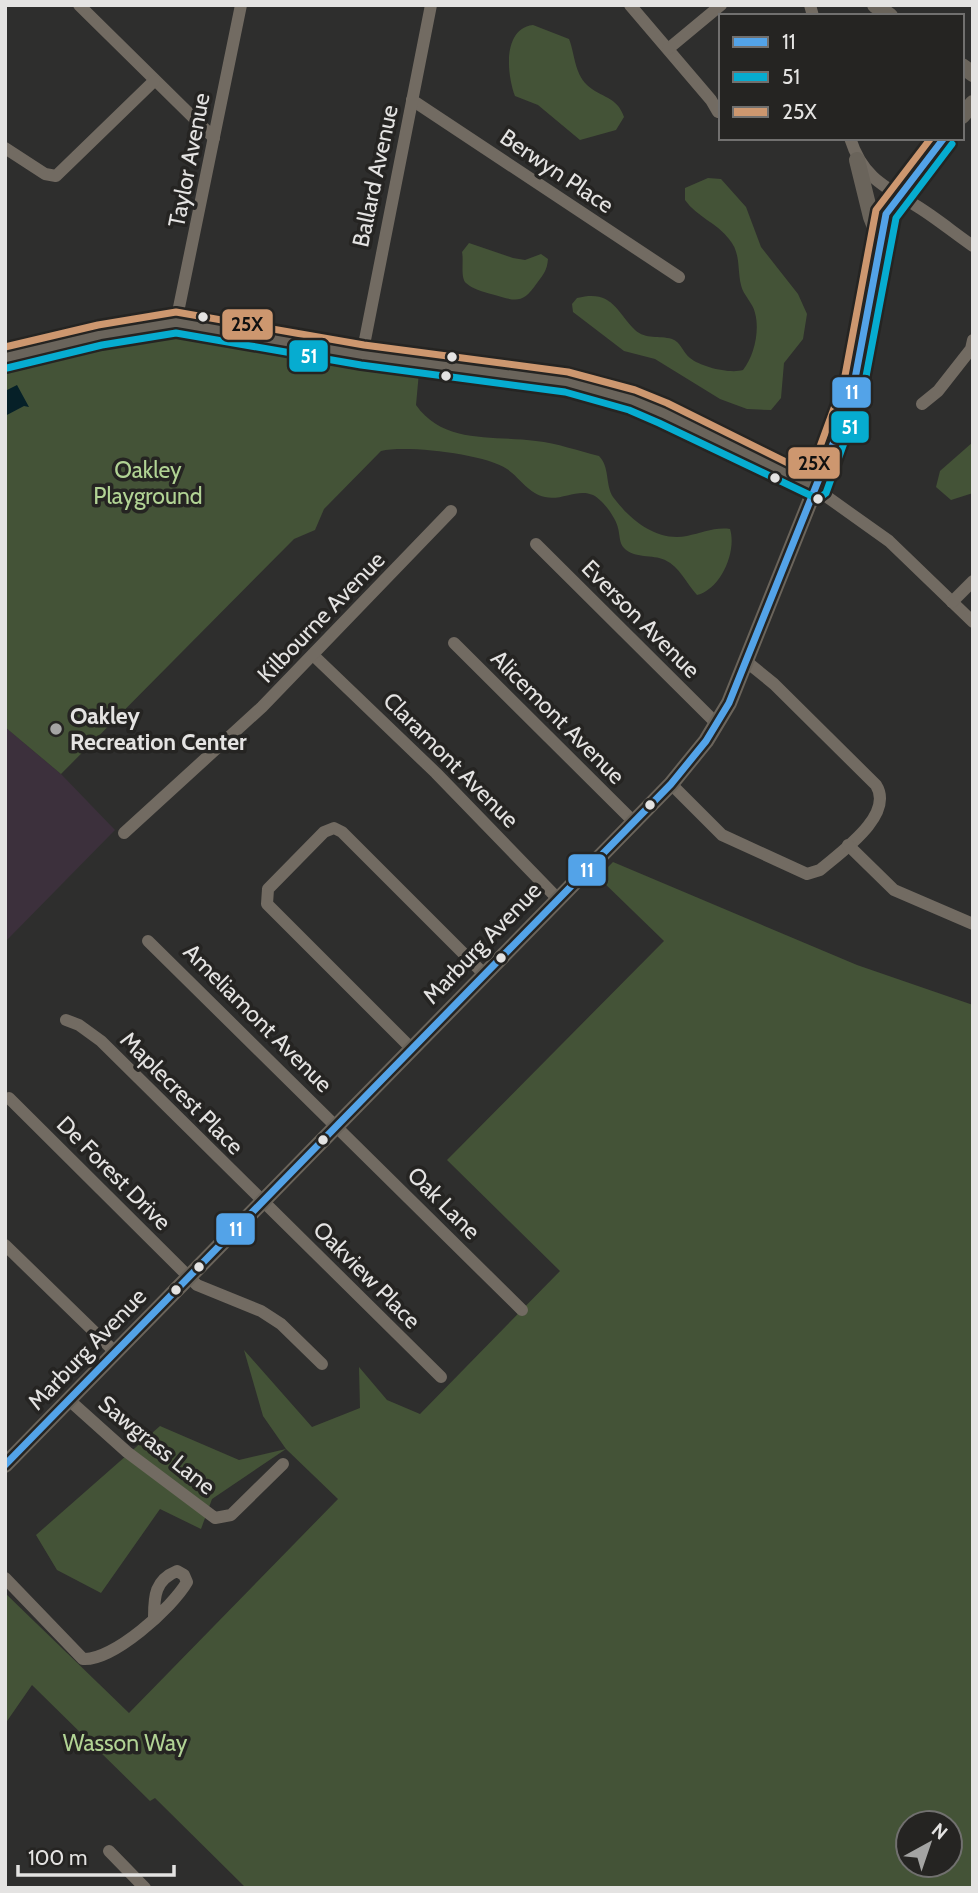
<svg xmlns="http://www.w3.org/2000/svg" width="978" height="1893" font-family="Cabin,sans-serif">
	<style>
		.commercial { fill: #3c303c }
		.green { fill: #445337; fill-rule: evenodd }
		.water { fill: #062028 }
		.lines { fill: none; stroke-linecap: round; stroke-linejoin: round }
		.street { stroke: #726b62; stroke-width: 12 }
		.secondary { stroke: #6a645b; stroke-width: 16 }
		.bus-1-casing { stroke: #252422; stroke-width: 12 }
		.bus-2-casing { stroke: #252422; stroke-width: 12 }
		.bus-3-casing { stroke: #252422; stroke-width: 12 }
		.bus-1 { stroke: #53a3e8; stroke-width: 7 }
		.bus-2 { stroke: #06acd0; stroke-width: 7 }
		.bus-3 { stroke: #cd976f; stroke-width: 7 }
		.bus-dot { fill: #e4e3e2; stroke: #252422; stroke-width: 2.5 }
		.poi-dot { fill: #a4a4a3; stroke: #252422; stroke-width: 2.5 }
		.labels { text-anchor: middle; dominant-baseline: central; stroke-width: 7; stroke-linejoin: round; paint-order: stroke }
		.street-label { font-size: 23px; fill: #e4e3e2; stroke: #252422 }
		.park-label { font-size: 23px; fill: #b1d394; stroke: #252422 }
		.poi-label { font-size: 23px; font-weight: bold; fill: #e4e3e2; stroke: #252422; text-anchor: start }
		.line-badge { stroke: #252422; stroke-width: 2.5 }
		.badge-label { font-size: 19px; text-anchor: middle; font-weight: bold; fill: #fff }
		.pale-badge-label { font-size: 19px; text-anchor: middle; font-weight: bold; fill: #111 }
	</style>
	<rect width="100%" height="100%" fill="#2e2e2d"/>
	<polygon class="commercial" points="5,727 61,774 115,830 5,942"/>
	<g class="green">
		<path d="M533,25L569,39C575,54 574,72 587,85C601,98 617,96 624,117L616,130L580,140L538,105L515,96C507,75 502,29 533,25Z"/>
		<path d="M708,178L721,179L746,207L761,247L798,294L807,314L803,339L784,363L781,398L771,410L747,409L720,399L655,359L624,351L573,312L572,304L577,298C612,289 616,311 635,330C646,340 659,335 672,339C681,342 683,353 690,358C701,367 730,374 743,370C754,356 760,331 755,313C753,303 743,295 741,285C737,268 741,253 729,239C717,223 697,217 685,200V188Z"/>
		<path d="M469,243L513,258L525,260L541,254L548,259C547,270 544,274 537,283C522,305 516,301 491,294C484,292 472,289 466,283C460,277 464,261 462,252Z"/>
		<path d="M160,334L208,336L419,372L416,405C444,445 494,435 536,441C557,443 578,451 599,456C610,467 605,484 613,497C630,520 657,542 687,536C702,533 714,527 730,529C737,551 721,589 697,595C686,583 680,567 665,560C652,554 635,559 624,548C619,543 620,535 618,528C616,518 603,500 593,495C578,488 561,501 545,497C528,493 521,479 507,469C485,454 407,445 381,451L324,509L315,530L294,539L61,774L5,727V368Z"/>
		<polygon points="973,442 973,493 951,500 936,487 940,471"/>
		<path d="M613,862L857,965L973,1005V1888H246L155,1798L150,1801L32,1685L5,1724V1593L129,1713L338,1499L286,1449L212,1499L201,1529L160,1509L101,1593L57,1570L36,1535L160,1426L239,1460L286,1449L263,1416L244,1350L312,1427L360,1408L359,1367L387,1400L420,1414L560,1271L447,1160L664,941L598,877ZM908,1823H950V1865H908Z"/>
	</g>
	<polygon class="water" points="17,385 29,407 24,406 5,416 5,391"/>
	<g class="lines">
		<g class="street">
			<polyline points="79,5 214,138"/>
			<polyline points="630,5 711,100 718,112"/>
			<polyline points="810,5 813,16"/>
			<polyline points="668,49 721,5"/>
			<polyline points="412,100 679,277"/>
			<path d="M850,138C862,176 883,186 915,205C935,217 954,233 973,246"/>
			<polyline points="5,148 45,174 56,176 154,81"/>
			<polyline points="176,322 241,5"/>
			<polyline points="362,355 431,5"/>
			<polyline points="922,404 938,391 971,349 973,340"/>
			<polyline points="816,489 889,541 973,622"/>
			<polyline points="536,544 717,724"/>
			<polyline points="952,602 973,581"/>
			<polyline points="454,643 633,821"/>
			<polyline points="313,655 436,773 557,898"/>
			<path d="M671,784L722,835L807,874L820,870C841,852 895,815 876,785L774,684L747,662"/>
			<polyline points="124,833 262,707 451,511"/>
			<polyline points="848,845 894,890 973,924"/>
			<polyline points="148,941 522,1310"/>
			<polyline points="66,1020 79,1025 101,1041 441,1377"/>
			<polyline points="411,1048 267,904 268,889 324,832 334,828 342,832 484,974"/>
			<polyline points="9,1098 197,1285 261,1311 281,1324 322,1364"/>
			<polyline points="5,1245 115,1352"/>
			<polyline points="69,1400 127,1452 215,1518 231,1515 283,1464"/>
			<path d="M5,1578L83,1659C113,1661 172,1608 187,1582L184,1575L177,1571C155,1580 154,1596 154,1617"/>
			<polyline points="109,1851 145,1888"/>
		</g>
		<g class="secondary">
			<polyline points="875,5 890,16"/>
			<polyline points="962,66 973,74"/>
			<polyline points="962,116 973,103"/>
			<polyline points="857,160 871,217 879,237"/>
			<polyline points="5,358 100,335 176,322 362,355 567,382 632,400 663,413 816,489"/>
			<polyline points="5,1465 671,784 706,741 729,703 845,414 854,384 886,214 944,138"/>
		</g>
		<g class="bus-1-casing">
			<polyline id="bus-1" points="5,1465 671,784 706,741 729,703 845,414 854,384 886,214 944,138"/>
		</g>
		<g class="bus-2-casing">
			<polyline id="bus-2" points="7,368 102,345 176,333 361,365 565,392 629,410 659,423 818,499 826,493 864,387 896,218 952,144"/>
		</g>
		<g class="bus-3-casing">
			<polyline id="bus-3" points="5,347 98,325 176,312 364,345 568,372 635,390 667,403 810,474 844,381 876,210 931,138"/>
		</g>
		<use href="#bus-1" class="bus-1"/>
		<use href="#bus-2" class="bus-2"/>
		<use href="#bus-3" class="bus-3"/>
	</g>
	<g class="bus-dot">
		<circle cx="203" cy="317" r="6"/>
		<circle cx="452" cy="357" r="6"/>
		<circle cx="446" cy="376" r="6"/>
		<circle cx="775" cy="478" r="6"/>
		<circle cx="818" cy="499" r="6"/>
		<circle cx="650" cy="805" r="6"/>
		<circle cx="501" cy="958" r="6"/>
		<circle cx="323" cy="1140" r="6"/>
		<circle cx="199" cy="1267" r="6"/>
		<circle cx="176" cy="1290" r="6"/>
	</g>
	<circle class="poi-dot" cx="56" cy="729" r="7"/>
	<g class="labels">
		<g class="street-label">
			<text transform="translate(189 160) rotate(-79)">Taylor Avenue</text>
			<text transform="translate(557 171) rotate(34)">Berwyn Place</text>
			<text transform="translate(375 176) rotate(-78)">Ballard Avenue</text>
			<text transform="translate(321 617) rotate(-46)">Kilbourne Avenue</text>
			<text transform="translate(641 619) rotate(45)">Everson Avenue</text>
			<text transform="translate(558 717) rotate(45)">Alicemont Avenue</text>
			<text transform="translate(451 760) rotate(45)">Claramont Avenue</text>
			<text transform="translate(482 943) rotate(-46)">Marburg Avenue</text>
			<text transform="translate(258 1018) rotate(45)">Ameliamont Avenue</text>
			<text transform="translate(182 1093) rotate(45)">Maplecrest Place</text>
			<text transform="translate(114 1173) rotate(45)">De Forest Drive</text>
			<text transform="translate(444 1203) rotate(45)">Oak Lane</text>
			<text transform="translate(367 1275) rotate(45)">Oakview Place</text>
			<text transform="translate(87 1349) rotate(-46)">Marburg Avenue</text>
			<text transform="translate(157 1445) rotate(39)">Sawgrass Lane</text>
		</g>
		<g class="park-label">
			<text x="148" y="470">Oakley<tspan x="148" dy="26">Playground</tspan></text>
			<text x="125" y="1743">Wasson Way</text>
		</g>
		<g class="poi-label">
			<text x="70" y="716">Oakley<tspan x="70" dy="26">Recreation Center</tspan></text>
		</g>
	</g>
	<g class="line-badge">
		<rect x="221" y="308" width="53" height="33" rx="7" fill="#cd976f"/>
		<rect x="288" y="339" width="41" height="34" rx="7" fill="#06acd0"/>
		<rect x="831" y="376" width="41" height="33" rx="7" fill="#53a3e8"/>
		<rect x="830" y="410" width="40" height="34" rx="7" fill="#06acd0"/>
		<rect x="787" y="446" width="54" height="34" rx="7" fill="#cd976f"/>
		<rect x="567" y="853" width="40" height="34" rx="7" fill="#53a3e8"/>
		<rect x="215" y="1212" width="41" height="34" rx="7" fill="#53a3e8"/>
	</g>
	<g class="badge-label">
		<text x="309" y="363">51</text>
		<text x="852" y="399">11</text>
		<text x="850" y="434">51</text>
		<text x="587" y="877">11</text>
		<text x="236" y="1236">11</text>
	</g>
	<g class="pale-badge-label">
		<text x="247" y="331">25X</text>
		<text x="814" y="470">25X</text>
	</g>
	<rect width="978" height="1893" fill="none" stroke="#e4e3e2" stroke-width="14"/>
	<rect x="719" y="14" width="245" height="126" fill="#252422" stroke="#71706f" stroke-width="2"/>
	<rect x="733" y="37" width="35" height="10" fill="#53a3e8" stroke="#71706f" stroke-width="2"/>
	<text x="782" y="49" font-size="21" fill="#e4e3e2">11</text>
	<rect x="733" y="72" width="35" height="10" fill="#06acd0" stroke="#71706f" stroke-width="2"/>
	<text x="782" y="84" font-size="21" fill="#e4e3e2">51</text>
	<rect x="733" y="107" width="35" height="10" fill="#cd976f" stroke="#71706f" stroke-width="2"/>
	<text x="782" y="119" font-size="21" fill="#e4e3e2">25X</text>
	<g transform="translate(929 1844) rotate(40)"><circle r="33" fill="#252422" stroke="#71706f" stroke-width="2"/>
	<path d="M0-5L12 26L0 18L-12 26Z" fill="#a4a4a3"/>
	<text y="-10" font-size="19" font-weight="bold" text-anchor="middle" fill="#e4e3e2">N</text>
	</g>
	<path d="M18 1865v10h156v-10" fill="none" stroke="#e4e3e2" stroke-width="3.5"/>
	<text x="28" y="1865" font-size="21" fill="#e4e3e2" stroke="#252422" stroke-width="5" paint-order="stroke">100 m</text>
</svg>
